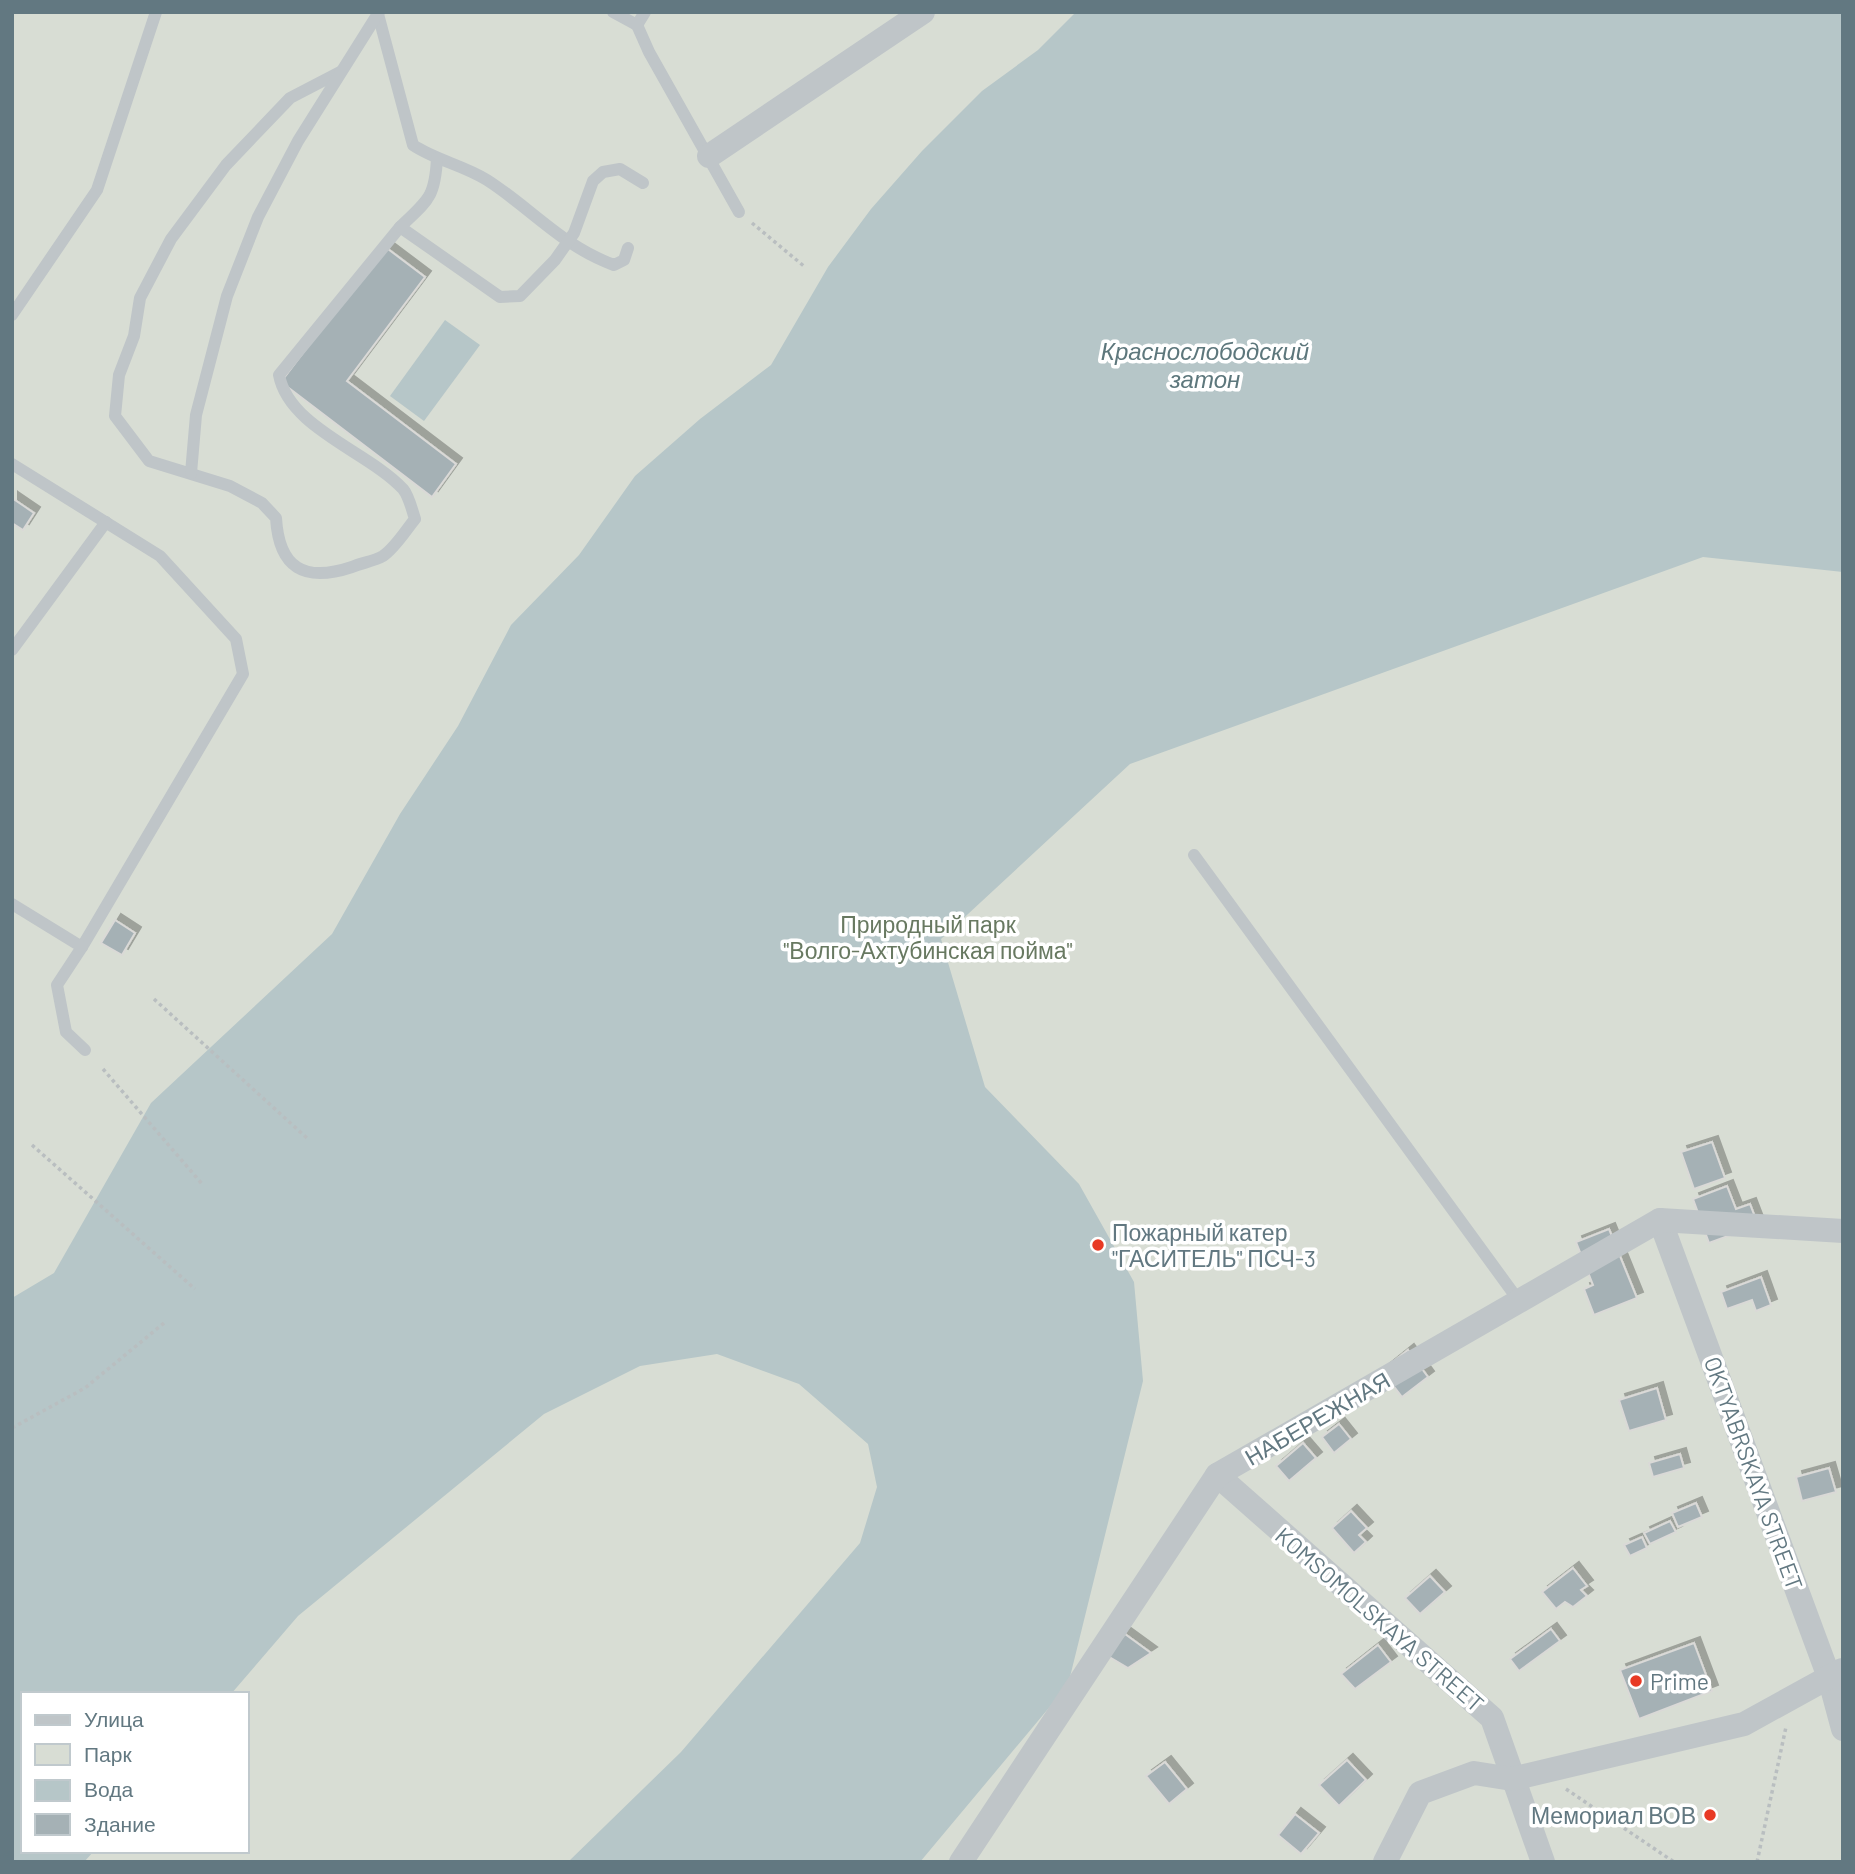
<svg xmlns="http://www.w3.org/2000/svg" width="1855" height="1874" font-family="Barlow,sans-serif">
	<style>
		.green { fill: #d8ddd4; fill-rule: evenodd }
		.water { fill: #b6c6c8 }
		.building { fill: #a5b1b5; stroke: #dad9d7; stroke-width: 2; filter: url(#shadow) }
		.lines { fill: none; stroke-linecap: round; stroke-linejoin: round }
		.path { stroke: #b9bec0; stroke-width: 3.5; stroke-dasharray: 3.5 3.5; stroke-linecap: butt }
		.lane { stroke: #bfc5c8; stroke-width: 12 }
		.street { stroke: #bfc5c8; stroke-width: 24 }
		.poi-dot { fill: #e83a25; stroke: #fff; stroke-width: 2.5 }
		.labels { text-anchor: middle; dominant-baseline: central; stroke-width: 7; stroke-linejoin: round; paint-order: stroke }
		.park-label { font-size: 23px; fill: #687961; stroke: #fff }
		.poi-label { font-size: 23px; fill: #627881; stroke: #fff; text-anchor: start }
		.street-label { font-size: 23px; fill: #627881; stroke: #fff }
		.water-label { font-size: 24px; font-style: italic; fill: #5d777c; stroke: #fff }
	</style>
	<defs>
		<filter id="shadow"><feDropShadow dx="6" dy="-6" stdDeviation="0" flood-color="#0004"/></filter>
	</defs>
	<rect width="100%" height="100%" fill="#f8f8f5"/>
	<path class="green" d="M12,12H1843V1862H12ZM23,1694H247V1851H23Z"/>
	<g class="water">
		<polygon points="1076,12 1843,12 1843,572 1703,557 1130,764 941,939 985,1087 1079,1184 1134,1282 1143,1381 1068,1685 920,1862 568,1862 681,1752 860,1543 877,1487 868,1444 799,1384 717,1354 640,1366 544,1414 298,1616 231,1694 23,1694 23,1851 94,1851 84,1862 12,1862 12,1298 54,1273 151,1103 332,934 400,814 458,726 511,625 579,555 635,476 700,419 771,365 828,267 871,209 922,151 982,91 1038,50"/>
		<polygon points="445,320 480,345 424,421 390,396"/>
	</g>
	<g class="building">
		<polygon points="384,246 425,277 347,381 456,464 432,497 281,382"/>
		<polygon points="12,498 34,513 23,530 12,523"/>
		<polygon points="115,920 135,933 122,955 101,943"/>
		<polygon points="1712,1142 1725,1178 1694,1189 1681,1152"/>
		<polygon points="1727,1186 1736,1209 1750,1204 1758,1225 1709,1243 1693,1199"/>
		<polygon points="1609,1229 1637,1298 1594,1315 1584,1289 1593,1285 1576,1242"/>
		<polygon points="1761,1277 1771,1305 1756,1311 1752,1300 1727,1309 1721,1292"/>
		<polygon points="1408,1350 1428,1377 1402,1397 1382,1371"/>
		<polygon points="1657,1388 1666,1420 1629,1431 1619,1400"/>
		<polygon points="1339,1424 1351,1439 1334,1453 1322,1437"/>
		<polygon points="1303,1443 1316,1458 1289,1481 1276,1466"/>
		<polygon points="1680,1454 1684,1468 1653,1477 1649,1463"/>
		<polygon points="1829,1468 1836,1492 1802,1501 1796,1477"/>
		<polygon points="1696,1503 1702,1517 1678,1527 1672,1513"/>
		<polygon points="1351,1511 1367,1528 1359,1535 1366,1542 1354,1553 1332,1528"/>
		<polygon points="1670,1521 1676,1532 1650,1544 1644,1533"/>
		<polygon points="1642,1537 1647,1548 1630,1556 1624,1545"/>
		<polygon points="1573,1568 1587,1586 1581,1590 1587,1596 1573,1607 1565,1602 1556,1609 1542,1592"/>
		<polygon points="1430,1576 1445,1592 1420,1614 1405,1598"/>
		<polygon points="1551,1629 1560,1641 1519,1671 1510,1659"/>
		<polygon points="1125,1634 1151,1653 1128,1668 1106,1655"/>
		<polygon points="1694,1643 1712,1691 1639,1719 1620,1670"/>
		<polygon points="1378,1645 1391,1662 1355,1689 1341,1674"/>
		<polygon points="1347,1760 1366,1780 1339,1806 1319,1785"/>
		<polygon points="1165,1762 1187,1789 1169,1804 1146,1776"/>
		<polygon points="1295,1814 1319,1833 1301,1854 1278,1835"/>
	</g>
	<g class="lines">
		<g class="path">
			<polyline points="752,223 805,267"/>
			<polyline points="154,999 308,1139"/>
			<polyline points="103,1069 203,1185"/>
			<polyline points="32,1145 195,1289"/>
			<polyline points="12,1428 85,1388 164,1323"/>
			<polyline points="1566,1789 1674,1862"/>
			<polyline points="1757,1862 1786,1727"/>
		</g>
		<g class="lane">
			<polyline points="613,12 637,25 645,12"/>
			<path d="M378,14L413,145C435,160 463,165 487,180C532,209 562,246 614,265L624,260L628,248"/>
			<polyline points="637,25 649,52 739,212"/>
			<path d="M340,72L290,98L226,165L171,239L140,298L134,336L119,375L115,416L149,461L230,486L262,503L276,518C279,568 304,583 352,567C361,563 375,561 383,556C395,548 406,530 415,519C412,510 409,496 403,489C369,452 289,428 279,375L400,227L500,297L520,296L555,260L574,233L593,181L603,172L620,169L643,183"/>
			<path d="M400,227C428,200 435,198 437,158"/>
			<polyline points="12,315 97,190 156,12"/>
			<polyline points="12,464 160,556 236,639 243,674 82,947"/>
			<polyline points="191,473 196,415 227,296 258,217 298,141 379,12"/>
			<polyline points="12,650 106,522"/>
			<polyline points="1194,855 1519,1301"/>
			<polyline points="12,904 82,947 57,985 66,1032 85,1050"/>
		</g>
		<g class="street">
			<polyline points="709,156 923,12"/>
			<polyline points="1660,1220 1829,1677 1843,1729"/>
			<polyline points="1217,1475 1492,1718 1543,1862"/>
			<polyline points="961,1862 1217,1475 1660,1220 1843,1231"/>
			<polyline points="1385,1862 1420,1793 1474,1773 1512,1779 1744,1724 1842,1670"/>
		</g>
	</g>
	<g class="poi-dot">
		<circle cx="1098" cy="1245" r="7"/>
		<circle cx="1636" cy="1681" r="7"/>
		<circle cx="1710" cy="1815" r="7"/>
	</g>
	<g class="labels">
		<g class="park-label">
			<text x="928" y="924">Природный парк<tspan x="928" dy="26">"Волго-Ахтубинская пойма"</tspan></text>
		</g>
		<g class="poi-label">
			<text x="1112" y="1232">Пожарный катер<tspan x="1112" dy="26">"ГАСИТЕЛЬ" ПСЧ-3</tspan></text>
			<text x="1650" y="1681">Prime</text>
			<text x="1696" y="1815" text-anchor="end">Мемориал ВОВ</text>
		</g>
		<g class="street-label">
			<text transform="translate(1317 1418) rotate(-30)">НАБЕРЕЖНАЯ</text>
			<text transform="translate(1754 1473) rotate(70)">OKTYABRSKAYA STREET</text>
			<text transform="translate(1380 1619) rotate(41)">KOMSOMOLSKAYA STREET</text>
		</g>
		<g class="water-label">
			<text x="1205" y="350">Краснослободский<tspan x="1205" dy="28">затон</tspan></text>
		</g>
	</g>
	<rect width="1855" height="1874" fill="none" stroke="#627881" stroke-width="28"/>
	<rect x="21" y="1692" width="228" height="161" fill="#ffffff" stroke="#c0c9cd" stroke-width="2"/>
	<rect x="35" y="1715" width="35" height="10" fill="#bfc5c8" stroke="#c0c9cd" stroke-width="2"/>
	<text x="84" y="1727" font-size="21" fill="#627881">Улица</text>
	<rect x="35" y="1744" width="35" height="21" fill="#d8ddd4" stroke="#c0c9cd" stroke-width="2"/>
	<text x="84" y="1762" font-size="21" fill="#627881">Парк</text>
	<rect x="35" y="1780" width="35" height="21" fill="#b6c6c8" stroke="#c0c9cd" stroke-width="2"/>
	<text x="84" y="1797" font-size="21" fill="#627881">Вода</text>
	<rect x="35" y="1814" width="35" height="21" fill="#a5b1b5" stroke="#c0c9cd" stroke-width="2"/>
	<text x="84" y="1832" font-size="21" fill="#627881">Здание</text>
</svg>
